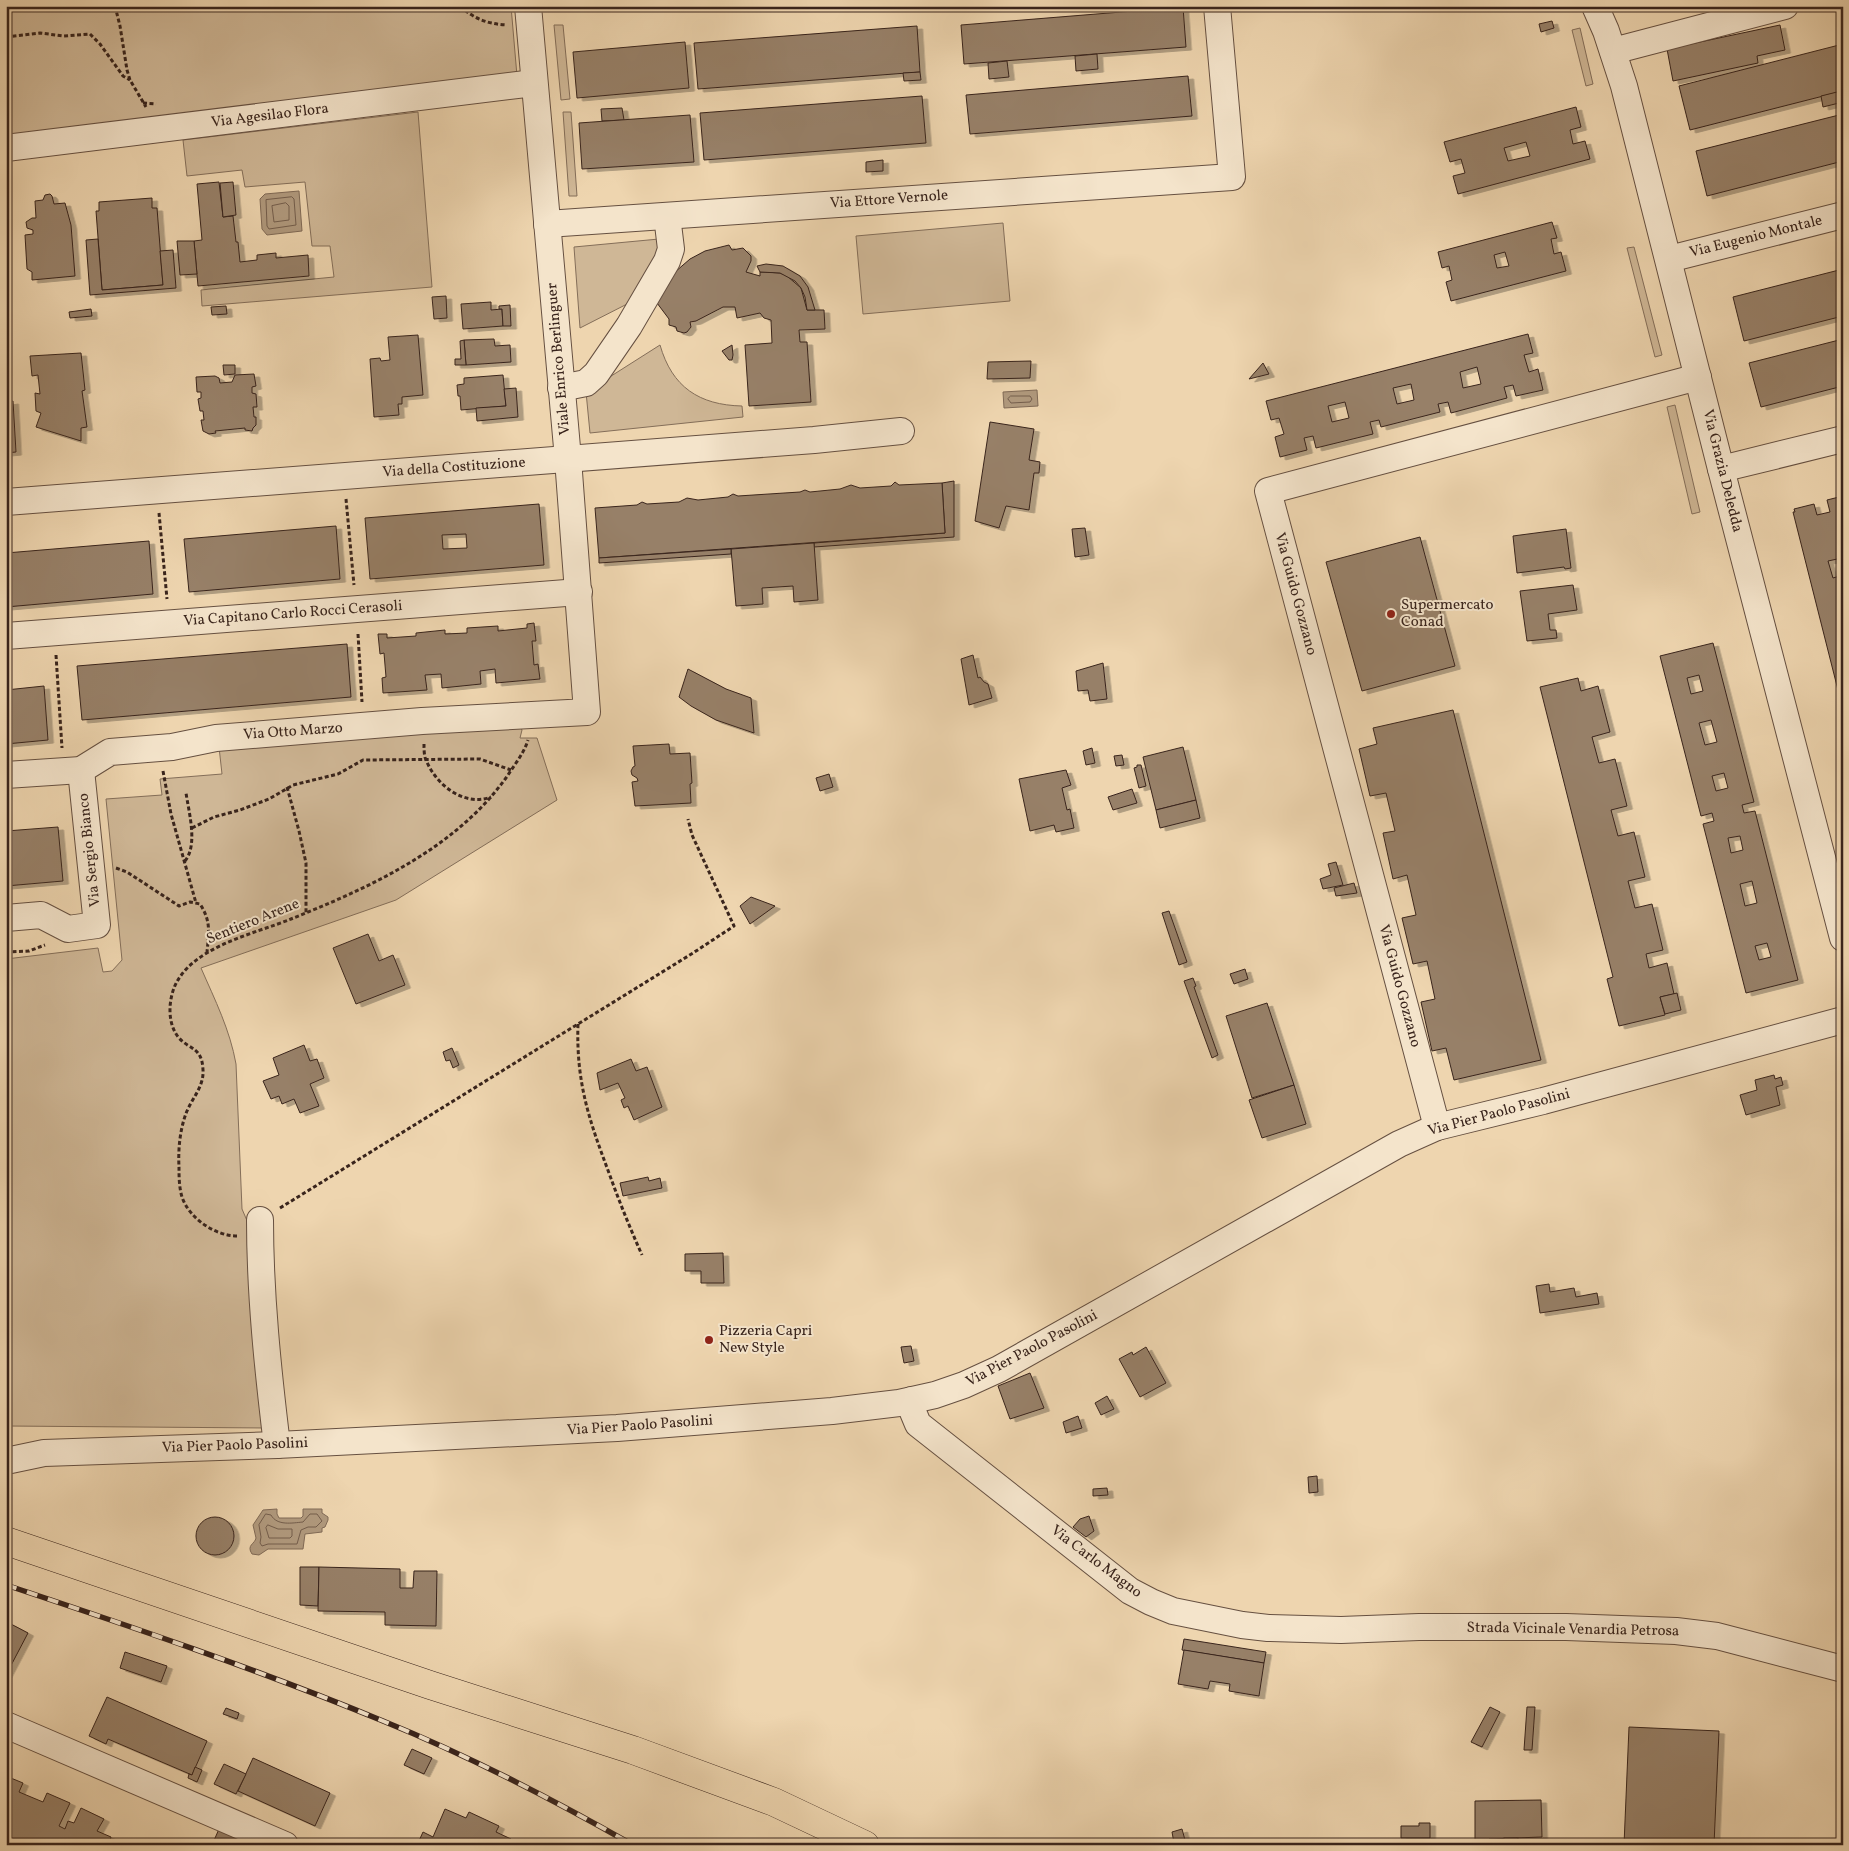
<svg xmlns="http://www.w3.org/2000/svg" width="1849" height="1851" font-family="Vollkorn,serif">
	<style>
		.green { fill: #cfb796; stroke: #846e59 }
		.water { fill: #b0997d; stroke: #806a56 }
		.lines { fill: none; stroke-linecap: round; stroke-linejoin: round }
		.shore { stroke: #745e4c; stroke-width: 1 }
		.building { fill: #978068; stroke: #39241c; fill-rule: evenodd; filter: url(#shadow) }
		.minor-casing { stroke: #665041; stroke-width: 28 }
		.major-casing { stroke: #39241c; stroke-width: 29 }
		.path { stroke: #39241c; stroke-width: 3; stroke-dasharray: 4 2.5; stroke-linecap: butt }
		.minor { stroke: #f4e4cb; stroke-width: 26 }
		.major { stroke: #eed5af; stroke-width: 28 }
		.rail-casing { stroke: #39241c; stroke-width: 5.5 }
		.rail { stroke: #f4e4cb; stroke-width: 4; stroke-dasharray: 11; stroke-linecap: butt }
		.poi-dot { fill: #8f2418; stroke: #f4e4cb; stroke-width: 2 }
		.labels { text-anchor: middle; dominant-baseline: central; stroke-width: 4; stroke-linejoin: round; paint-order: stroke }
		.street-label { font-size: 15px; fill: #39241c; stroke: #f4e4cb }
		.poi-label { font-size: 15px; fill: #39241c; stroke: #f4e4cb; text-anchor: start }
	</style>
	<defs>
		<filter id="shadow"><feDropShadow dx="5.5" dy="3" stdDeviation="0" flood-color="#0004"/></filter>
	</defs>
	<rect width="100%" height="100%" fill="#eed5af"/>
	<filter id="stains"><feTurbulence type="fractalNoise" baseFrequency=".004" numOctaves="4"/><feColorMatrix values="0 0 0 0 .2 0 0 0 0 .09 0 0 0 0 .02 0 0 0 .5 -.17"/></filter>
	<radialGradient id="worn" r=".72"><stop offset=".6" stop-color="#630" stop-opacity="0"/><stop offset="1" stop-color="#630" stop-opacity=".3"/></radialGradient>
	<g class="green">
		<polygon points="6,6 511,6 517,76 6,138"/>
		<polygon points="554,25 563,25 570,99 561,100"/>
		<polygon points="1580,28 1593,84 1586,86 1572,30"/>
		<polygon points="418,112 432,287 202,306 201,290 334,277 330,246 312,246 305,182 245,187 242,170 187,176 183,140"/>
		<polygon points="563,112 571,112 577,196 569,196"/>
		<polygon points="1003,223 1010,301 863,314 856,236"/>
		<polygon points="659,239 660,249 633,301 580,328 574,247"/>
		<polygon points="1634,247 1662,355 1655,357 1627,248"/>
		<path d="M660,345C672,387 699,405 742,406L743,417L590,433L586,392Z"/>
		<polygon points="1675,405 1700,512 1692,514 1667,407"/>
		<path d="M520,726L522,730L520,738H537L557,800L396,900L201,968C215,1000 230,1030 236,1064L242,1209L251,1230L266,1428L6,1426V959L98,948L103,972L112,971L122,960L106,799L162,795L160,779L222,774L219,747Z"/>
	</g>
	<g class="water">
		<polygon points="299,191 302,231 267,235 262,229 260,199 265,194"/>
		<polygon points="1037,390 1038,406 1004,408 1003,392"/>
		<path d="M277,1509V1514L279,1518H301L303,1516V1509H322V1513L328,1517V1520L325,1527L322,1528V1532L305,1534L303,1549H268L259,1555L252,1554C246,1545 255,1544 256,1538L253,1525L263,1510Z"/>
	</g>
	<g class="lines">
		<g class="shore">
			<polygon points="292,197 294,199 296,225 269,229 267,226 266,200"/>
			<polygon points="286,203 289,206 289,220 274,222 272,206"/>
			<polygon points="1011,396 1030,396 1032,399 1030,402 1011,403 1008,399"/>
			<path d="M266,1514L271,1515C277,1526 292,1523 303,1522L310,1514H317L322,1521L316,1527H308L301,1530L297,1544H268L262,1546L260,1543L261,1537L259,1525Z"/>
			<polygon points="268,1525 278,1529 292,1529 292,1536 290,1538 269,1538 266,1528"/>
		</g>
	</g>
	<g class="building">
		<polygon points="1183,7 1186,47 964,64 961,25"/>
		<polygon points="1552,21 1554,28 1541,32 1539,24"/>
		<polygon points="1780,25 1785,50 1757,56 1758,63 1673,81 1667,49"/>
		<polygon points="917,26 920,72 698,89 694,43"/>
		<polygon points="685,42 689,88 577,98 573,52"/>
		<polygon points="1843,44 1843,91 1690,130 1679,86"/>
		<polygon points="1097,54 1098,69 1076,71 1075,56"/>
		<polygon points="1007,61 1009,77 989,79 988,63"/>
		<polygon points="920,72 921,80 904,81 903,73"/>
		<polygon points="1188,76 1192,116 970,134 966,95"/>
		<polygon points="1841,91 1843,102 1823,107 1821,96"/>
		<polygon points="922,96 926,143 704,160 700,113"/>
		<path d="M1576,107L1581,127L1570,130L1573,144L1585,141L1590,159L1458,194L1453,176L1465,173L1461,159L1450,162L1444,142ZM1526,142L1530,156L1508,161L1504,148Z"/>
		<polygon points="622,108 624,120 602,121 601,109"/>
		<polygon points="1843,114 1843,161 1707,196 1696,151"/>
		<polygon points="690,115 694,162 582,169 579,123"/>
		<polygon points="883,160 883,171 866,172 866,162"/>
		<polygon points="219,182 223,217 233,216 236,242 238,242 240,262 257,260 257,255 276,253 276,258 308,255 309,276 198,286 194,241 202,240 197,184"/>
		<polygon points="233,182 236,215 223,217 220,183"/>
		<polygon points="50,194 52,196 54,204 65,203 71,225 75,276 32,280 32,272 27,269 25,235 33,234 33,230 27,228 26,222 32,218 36,218 35,201 43,200 45,195"/>
		<polygon points="152,198 152,208 157,208 163,285 102,290 96,211 99,211 99,202"/>
		<path d="M1552,222L1557,238L1551,239L1554,254L1561,252L1566,271L1451,301L1446,282L1452,280L1449,266L1442,268L1438,252ZM1505,252L1509,266L1497,268L1494,255Z"/>
		<polygon points="98,239 102,290 163,285 160,251 173,250 176,288 90,295 86,240"/>
		<polygon points="177,241 194,241 197,274 180,275"/>
		<polygon points="729,245 732,250 743,248 751,256 751,261 746,272 760,276 760,272 765,272 780,273 787,276 801,288 807,310 824,310 825,329 799,330 800,342 807,342 811,402 749,406 745,345 772,343 771,320 764,318 760,313 737,318 735,307 723,307 696,321 690,322 691,327 687,332 684,333 677,331 676,327 669,325 669,319 657,303 675,272 690,259 705,251"/>
		<polygon points="766,264 783,266 800,276 808,287 815,310 807,310 805,297 801,288 795,281 780,273 760,272 757,266"/>
		<polygon points="1843,269 1843,316 1744,341 1733,297"/>
		<polygon points="446,296 447,318 434,319 432,297"/>
		<polygon points="491,302 491,310 502,309 503,326 463,329 461,304"/>
		<polygon points="510,305 511,326 503,326 502,309 499,309 499,306"/>
		<polygon points="226,306 227,314 212,315 211,307"/>
		<polygon points="91,309 92,316 70,318 69,312"/>
		<path d="M1528,334L1533,353L1524,355L1529,372L1538,369L1543,390L1516,396L1513,385L1504,387L1507,398L1451,413L1448,402L1438,404L1440,412L1381,427L1379,420L1370,422L1373,434L1316,448L1313,436L1304,438L1307,450L1280,457L1275,437L1284,434L1279,418L1271,420L1266,401ZM1477,367L1481,384L1463,388L1460,372ZM1411,384L1414,400L1397,404L1393,388ZM1345,402L1349,418L1332,422L1328,406Z"/>
		<polygon points="418,335 423,395 402,397 402,404 398,404 399,415 374,417 370,359 380,358 381,361 390,360 388,337"/>
		<polygon points="494,339 495,346 510,345 511,362 466,365 464,340"/>
		<polygon points="1843,339 1843,386 1761,407 1749,363"/>
		<polygon points="464,340 466,365 455,365 455,359 461,359 460,341"/>
		<polygon points="732,345 733,355 732,360 729,360 722,351"/>
		<polygon points="81,353 85,390 82,391 87,427 81,428 81,441 36,427 41,413 36,411 35,393 40,394 38,375 32,376 30,356"/>
		<polygon points="1031,361 1030,378 987,379 988,362"/>
		<polygon points="1263,363 1269,374 1249,379"/>
		<polygon points="223,365 235,365 235,374 224,375"/>
		<polygon points="254,374 256,386 252,387 252,393 256,394 257,407 253,407 254,417 256,417 256,425 253,428 252,431 245,430 245,428 215,431 216,433 209,434 203,431 201,420 204,420 203,411 200,411 198,399 201,398 201,392 197,392 196,377 215,376 219,378 220,383 232,382 235,375"/>
		<polygon points="503,375 506,406 461,410 460,396 458,396 457,385 464,384 464,378"/>
		<polygon points="516,388 518,417 477,421 476,408 506,406 504,389"/>
		<polygon points="13,401 16,452 6,453 6,402"/>
		<polygon points="990,422 1034,429 1029,460 1040,462 1039,473 1034,473 1029,510 1006,506 999,528 975,521"/>
		<polygon points="954,481 954,537 814,547 814,543 945,533 942,483"/>
		<polygon points="895,482 899,485 942,483 945,533 599,558 595,508 637,505 642,502 647,504 679,502 687,498 698,500 728,497 733,494 738,496 800,492 805,490 810,492 840,489 851,485 860,488 891,486"/>
		<polygon points="1843,496 1843,562 1842,558 1828,561 1833,578 1843,575 1843,701 1841,702 1793,512 1795,512 1794,509 1814,504 1817,515 1830,512 1827,500"/>
		<path d="M539,504L544,565L370,579L365,518ZM466,534L467,548L443,549L442,535Z"/>
		<polygon points="336,526 340,579 189,592 184,539"/>
		<polygon points="1085,528 1089,555 1075,557 1072,529"/>
		<polygon points="1566,529 1571,568 1565,569 1564,567 1517,573 1513,536"/>
		<polygon points="1420,537 1455,666 1362,691 1326,562"/>
		<polygon points="149,541 153,594 6,607 6,553"/>
		<polygon points="814,543 818,600 794,602 793,586 762,588 763,604 736,606 731,549"/>
		<polygon points="731,549 731,554 599,563 599,558"/>
		<polygon points="1573,585 1577,610 1548,614 1550,630 1556,630 1557,638 1527,641 1520,591"/>
		<polygon points="534,623 536,641 532,641 534,665 538,664 540,679 496,683 495,669 480,671 481,684 442,688 441,674 425,675 427,690 383,693 382,678 386,677 384,653 380,654 378,634 387,634 387,638 416,636 416,633 445,630 445,634 467,633 467,628 498,626 498,631 527,628 527,624"/>
		<path d="M1713,643L1754,802L1742,805L1744,813L1755,811L1798,980L1746,993L1703,824L1714,821L1712,813L1701,816L1660,656ZM1699,675L1703,691L1691,694L1687,678ZM1711,720L1717,742L1705,745L1699,723ZM1724,773L1728,788L1716,791L1712,776ZM1740,836L1743,850L1731,853L1728,838ZM1752,881L1757,903L1745,906L1740,884ZM1767,943L1771,957L1759,960L1755,946Z"/>
		<polygon points="347,644 351,697 82,720 77,666"/>
		<polygon points="973,655 978,678 980,677 984,682 988,684 992,698 969,705 961,659"/>
		<polygon points="1103,663 1107,699 1090,701 1088,690 1078,691 1076,671"/>
		<polygon points="688,669 726,689 751,698 754,733 716,720 691,706 679,697"/>
		<polygon points="1578,678 1581,691 1598,686 1610,732 1592,737 1599,763 1615,759 1627,806 1611,810 1618,836 1634,832 1645,877 1628,881 1635,908 1652,904 1663,950 1646,954 1649,968 1667,963 1674,994 1660,997 1665,1015 1619,1026 1607,979 1613,977 1540,687"/>
		<polygon points="44,686 48,740 6,744 6,690"/>
		<polygon points="1453,710 1541,1060 1454,1080 1446,1048 1432,1051 1421,1002 1435,999 1427,961 1413,964 1402,918 1416,915 1407,875 1393,879 1383,833 1395,831 1386,793 1370,796 1359,749 1377,744 1373,728"/>
		<polygon points="669,744 670,754 690,753 692,783 690,784 691,803 635,806 632,782 638,781 637,778 632,775 631,771 633,767 635,766 633,746"/>
		<polygon points="1183,747 1196,800 1156,810 1143,757"/>
		<polygon points="1092,748 1095,763 1086,765 1083,751"/>
		<polygon points="1122,755 1124,765 1116,766 1114,756"/>
		<polygon points="1137,765 1141,765 1146,786 1139,788 1134,768 1137,767"/>
		<polygon points="1066,770 1071,785 1062,788 1067,810 1070,809 1074,828 1056,832 1054,825 1030,831 1019,779"/>
		<polygon points="829,774 833,787 820,791 816,778"/>
		<polygon points="1132,789 1137,803 1113,810 1108,797"/>
		<polygon points="1196,800 1200,818 1160,828 1156,810"/>
		<polygon points="58,827 63,881 6,886 6,831"/>
		<polygon points="1336,862 1343,885 1323,889 1320,879 1331,875 1328,864"/>
		<polygon points="1354,883 1357,893 1336,896 1334,888"/>
		<polygon points="751,897 775,906 750,924 740,906"/>
		<polygon points="1169,911 1187,962 1179,965 1162,913"/>
		<polygon points="368,934 379,961 393,955 405,985 356,1004 333,948"/>
		<polygon points="1245,969 1248,979 1234,984 1230,974"/>
		<polygon points="1193,978 1196,986 1194,987 1218,1055 1212,1058 1184,981"/>
		<polygon points="1677,993 1681,1010 1665,1014 1660,997"/>
		<polygon points="1267,1003 1294,1085 1252,1098 1226,1016"/>
		<polygon points="304,1045 310,1061 317,1059 324,1078 310,1084 319,1106 300,1113 294,1099 282,1104 279,1096 271,1099 263,1081 279,1075 273,1058"/>
		<polygon points="452,1048 459,1065 453,1068 450,1060 446,1061 443,1052"/>
		<polygon points="631,1059 636,1071 647,1067 662,1107 634,1120 628,1106 624,1108 621,1100 625,1098 618,1083 600,1090 597,1073"/>
		<polygon points="1774,1075 1775,1079 1781,1077 1783,1085 1776,1087 1780,1105 1746,1115 1740,1095 1757,1090 1755,1080"/>
		<polygon points="1294,1085 1306,1124 1262,1138 1249,1100"/>
		<polygon points="648,1177 649,1181 660,1178 662,1188 623,1196 620,1183"/>
		<polygon points="723,1253 724,1283 701,1283 701,1271 685,1271 685,1254"/>
		<polygon points="1549,1284 1550,1292 1574,1288 1576,1297 1597,1293 1599,1304 1540,1313 1536,1286"/>
		<polygon points="911,1346 914,1361 904,1363 901,1347"/>
		<polygon points="1146,1347 1166,1383 1140,1397 1119,1359 1132,1352 1133,1355"/>
		<polygon points="1030,1373 1044,1408 1010,1419 998,1386"/>
		<polygon points="1107,1396 1114,1409 1101,1415 1095,1403"/>
		<polygon points="1078,1416 1082,1428 1066,1433 1063,1422"/>
		<polygon points="1317,1476 1318,1492 1309,1493 1308,1477"/>
		<polygon points="1107,1488 1108,1495 1093,1496 1093,1489"/>
		<polygon points="1089,1516 1094,1531 1086,1537 1073,1527 1080,1519"/>
		<circle cx="215" cy="1536" r="19"/>
		<polygon points="300,1567 319,1567 318,1606 300,1605"/>
		<polygon points="319,1567 400,1569 400,1588 413,1588 414,1571 437,1571 436,1626 385,1625 385,1612 318,1611"/>
		<polygon points="9,1623 28,1633 6,1675 6,1629"/>
		<polygon points="1184,1639 1266,1652 1264,1663 1182,1650"/>
		<polygon points="1184,1650 1264,1663 1259,1696 1229,1691 1230,1684 1210,1681 1208,1689 1178,1684"/>
		<polygon points="125,1652 167,1666 161,1682 120,1668"/>
		<polygon points="107,1697 207,1741 192,1775 108,1739 106,1744 89,1736"/>
		<polygon points="1490,1707 1500,1712 1482,1747 1471,1742"/>
		<polygon points="1527,1707 1535,1707 1532,1750 1524,1750"/>
		<polygon points="226,1708 239,1713 237,1719 223,1714"/>
		<polygon points="1629,1727 1719,1731 1714,1845 1624,1845"/>
		<polygon points="412,1749 432,1758 424,1774 404,1765"/>
		<polygon points="253,1758 330,1793 315,1826 238,1791"/>
		<polygon points="224,1764 246,1774 236,1794 214,1784"/>
		<polygon points="195,1767 202,1770 197,1782 188,1778 189,1774 192,1775"/>
		<polygon points="6,1776 23,1783 19,1792 43,1802 47,1793 70,1803 59,1826 65,1829 68,1821 74,1823 81,1808 104,1819 97,1831 111,1837 108,1845 6,1845"/>
		<polygon points="1541,1800 1542,1837 1489,1839 1489,1845 1475,1845 1475,1801"/>
		<polygon points="445,1809 466,1818 469,1812 499,1826 496,1832 511,1839 509,1845 423,1845 418,1843 423,1832 433,1837"/>
		<polygon points="1419,1823 1430,1823 1430,1838 1401,1838 1401,1826 1419,1826"/>
		<polygon points="219,1829 254,1845 212,1845"/>
		<polygon points="1182,1829 1185,1840 1174,1843 1172,1832"/>
		<rect x="1504" y="1838" width="14" height="7"/>
	</g>
	<g class="lines">
		<g class="minor-casing">
			<g id="minor">
				<polyline points="1595,6 1606,31 1624,86 1721,469 1843,938"/>
				<polyline points="1613,51 1785,6"/>
				<polyline points="6,148 534,83"/>
				<polyline points="547,224 1232,177 1217,6"/>
				<polyline points="1669,259 1843,215"/>
				<polyline points="561,388 586,383 596,374 629,326 667,261 671,249 667,216"/>
				<polyline points="1721,469 1843,439"/>
				<polyline points="6,502 814,440 901,431"/>
				<polyline points="6,636 579,592"/>
				<polyline points="6,775 81,770 110,752 172,747 216,738 422,721 587,712 568,459 528,6"/>
				<polyline points="6,918 41,915 68,929 97,925 81,770"/>
				<polyline points="1437,1127 1268,491 1698,377"/>
				<path d="M260,1220C260,1295 268,1371 277,1445"/>
				<polyline points="912,1400 913,1412 918,1424 1130,1591 1151,1602 1173,1611 1242,1625 1268,1628 1341,1630 1419,1627 1566,1627 1676,1631 1717,1636 1843,1669"/>
				<polyline points="6,1461 44,1453 277,1445 617,1428 832,1411 899,1403 935,1395 964,1385 999,1369 1399,1144 1437,1127 1543,1101 1843,1020"/>
				<polyline points="6,1725 285,1845"/>
			</g>
		</g>
		<g class="major-casing">
			<polyline id="major" points="6,1541 430,1685 633,1750 774,1802 865,1845"/>
		</g>
		<g class="path">
			<polyline points="115,6 120,26 127,70 130,80 146,107"/>
			<path d="M460,6C474,19 488,24 507,25"/>
			<polyline points="6,37 40,33 64,36 90,34 100,44 123,76 130,80"/>
			<polyline points="143,103 156,104"/>
			<polyline points="346,499 354,585"/>
			<polyline points="159,513 167,599"/>
			<polyline points="358,634 362,702"/>
			<polyline points="56,655 62,748"/>
			<path d="M424,744C424,749 424,756 426,760C436,785 464,807 491,797"/>
			<polyline points="163,771 171,814 196,903"/>
			<polyline points="287,787 299,831 306,863 306,913"/>
			<polyline points="192,828 214,817 240,810 269,799 293,785 338,774 363,760 480,759 511,770"/>
			<path d="M185,861C198,845 189,813 186,793"/>
			<path d="M116,868L127,872L179,906L190,902L200,904C211,921 209,932 207,952"/>
			<polyline points="6,952 29,951 45,945"/>
			<path d="M578,1024C576,1082 589,1120 609,1173C619,1201 630,1228 642,1255"/>
			<polyline points="280,1208 693,953 734,926 692,835 688,819"/>
			<path d="M237,1236C215,1236 189,1218 182,1197C179,1187 179,1176 179,1167C178,1149 180,1128 187,1111C193,1097 204,1086 203,1070C202,1047 190,1050 179,1038C168,1025 168,1004 174,988C190,947 254,934 291,919C371,887 457,848 508,775C515,764 524,753 528,740"/>
		</g>
		<use href="#minor" class="minor"/>
		<use href="#major" class="major"/>
		<g class="rail-casing">
			<path id="rail" d="M6,1585C133,1627 259,1670 383,1721C467,1755 554,1800 633,1845"/>
		</g>
		<use href="#rail" class="rail"/>
	</g>
	<g class="poi-dot">
		<circle cx="1391" cy="614" r="5"/>
		<circle cx="709" cy="1340" r="5"/>
	</g>
	<g class="labels">
		<g class="street-label">
			<text transform="translate(270 116) rotate(-7)">Via Agesilao Flora</text>
			<text transform="translate(889 200) rotate(-4)">Via Ettore Vernole</text>
			<text transform="translate(1756 237) rotate(-14)">Via Eugenio Montale</text>
			<text transform="translate(559 359) rotate(-95)">Viale Enrico Berlinguer</text>
			<text transform="translate(454 468) rotate(-4)">Via della Costituzione</text>
			<text transform="translate(1722 471) rotate(76)">Via Grazia Deledda</text>
			<text transform="translate(1295 594) rotate(75)">Via Guido Gozzano</text>
			<text transform="translate(293 614) rotate(-4)">Via Capitano Carlo Rocci Cerasoli</text>
			<text transform="translate(293 732) rotate(-4)">Via Otto Marzo</text>
			<text transform="translate(90 850) rotate(-96)">Via Sergio Bianco</text>
			<text transform="translate(253 922) rotate(-22)">Sentiero Arene</text>
			<text transform="translate(1399 986) rotate(75)">Via Guido Gozzano</text>
			<text transform="translate(1499 1113) rotate(-15)">Via Pier Paolo Pasolini</text>
			<text transform="translate(1032 1349) rotate(-28)">Via Pier Paolo Pasolini</text>
			<text transform="translate(640 1426) rotate(-4)">Via Pier Paolo Pasolini</text>
			<text transform="translate(235 1446) rotate(-2)">Via Pier Paolo Pasolini</text>
			<text transform="translate(1096 1562) rotate(37)">Via Carlo Magno</text>
			<text transform="translate(1573 1630) rotate(1)">Strada Vicinale Venardia Petrosa</text>
		</g>
		<g class="poi-label">
			<text x="1401" y="605">Supermercato<tspan x="1401" dy="17">Conad</tspan></text>
			<text x="719" y="1331">Pizzeria Capri<tspan x="719" dy="17">New Style</tspan></text>
		</g>
	</g>
	<rect width="1849" height="1851" fill="none" stroke="#eed5af" stroke-width="25"/>
	<rect x="8" y="8" width="1834" height="1836" fill="none" stroke="#39241c" stroke-width="2.5"/>
	<rect x="12" y="12" width="1824" height="1826" fill="none" stroke="#39241c"/>
	<rect width="100%" height="100%" filter="url(#stains)"/>
	<rect width="100%" height="100%" fill="url(#worn)"/>
</svg>
